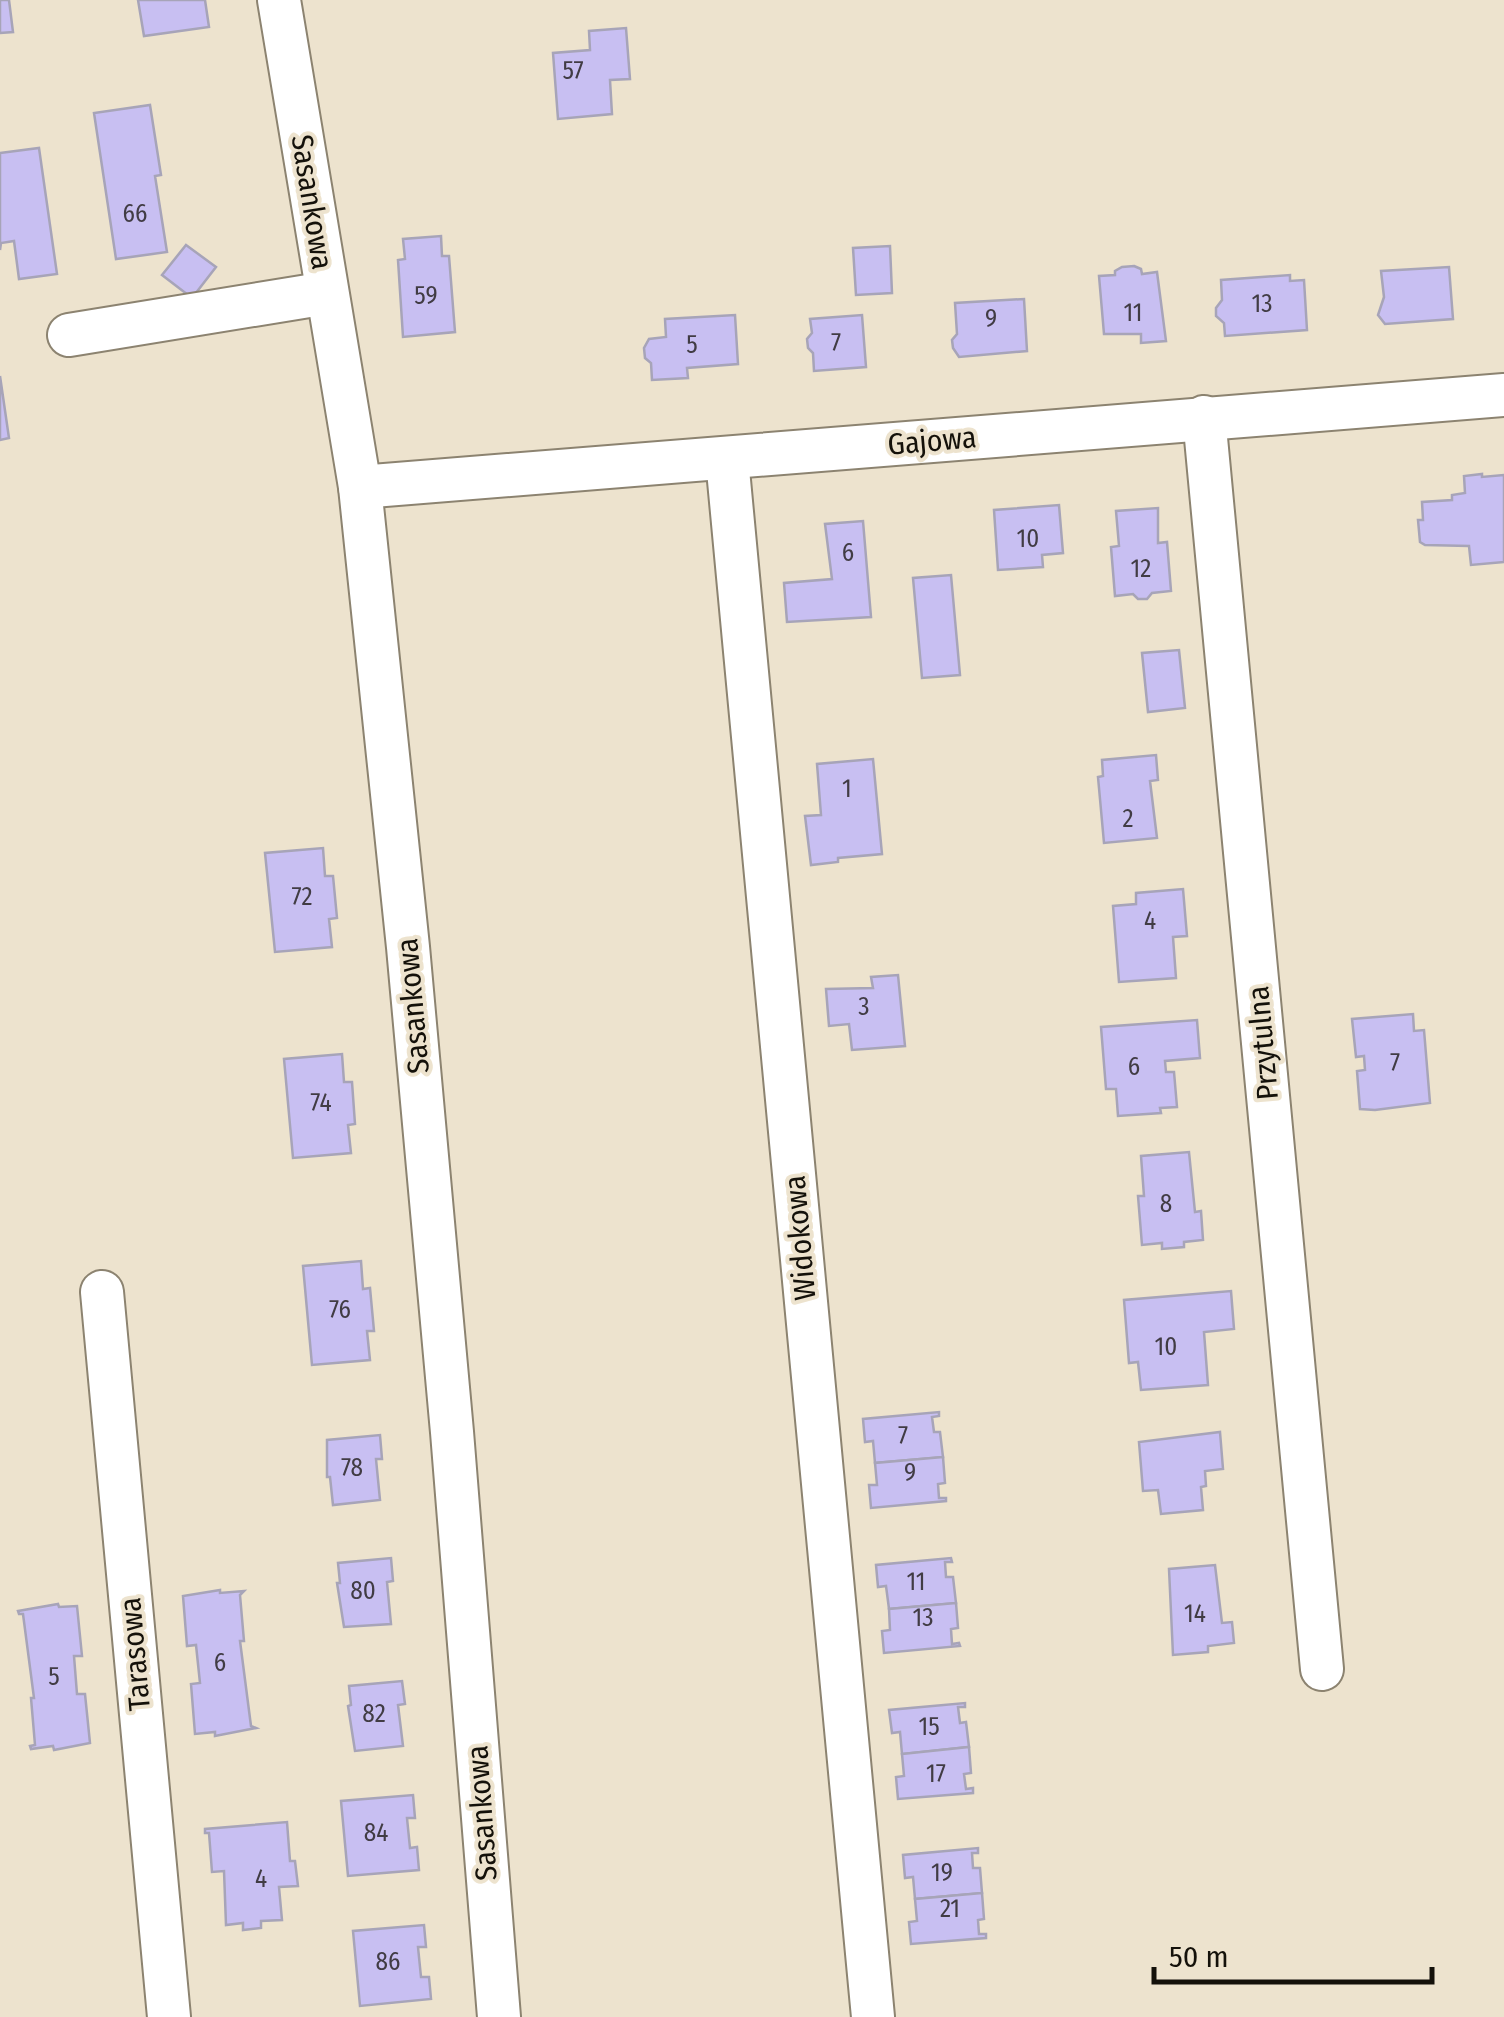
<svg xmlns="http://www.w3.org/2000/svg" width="1504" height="2017" font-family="'Fira Sans Condensed',sans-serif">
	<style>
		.building { fill: #c8bff2; stroke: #a7a4b8; stroke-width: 2.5 }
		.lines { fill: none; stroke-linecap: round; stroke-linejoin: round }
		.minor-casing { stroke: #8c8370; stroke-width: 46 }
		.minor { stroke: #fff; stroke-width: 42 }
		.labels { text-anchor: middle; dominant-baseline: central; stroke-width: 8; stroke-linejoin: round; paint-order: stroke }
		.number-label { font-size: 25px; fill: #413c44 }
		.street-label { font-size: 30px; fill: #14110a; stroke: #ede3ce }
	</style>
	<rect width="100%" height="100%" fill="#ede3ce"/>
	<g class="building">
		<polygon points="0,0 9,0 13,32 0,33"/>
		<polygon points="138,0 205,0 209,27 144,36"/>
		<polygon points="626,28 630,79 610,80 612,114 558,119 553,53 590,50 589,31"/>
		<polygon points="150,105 161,175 155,176 167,252 116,259 94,113"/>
		<polygon points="39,148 57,274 19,279 14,241 1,243 0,250 0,153"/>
		<polygon points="441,236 442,256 449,256 455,332 403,337 398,260 405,259 403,239"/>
		<polygon points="186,245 216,267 192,298 162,275"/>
		<polygon points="890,246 892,293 856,295 853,248"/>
		<polygon points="1134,266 1141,269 1142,274 1157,272 1166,341 1141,343 1141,334 1104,334 1099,276 1115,275 1115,271 1122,267"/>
		<polygon points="1449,267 1453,319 1385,324 1378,315 1384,297 1381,271"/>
		<polygon points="1290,275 1290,281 1304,280 1307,330 1225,336 1224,323 1216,316 1216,308 1222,300 1221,280"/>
		<polygon points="1024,299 1027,351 959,357 953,348 952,340 957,334 955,303"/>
		<polygon points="735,315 738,364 687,368 688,378 652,380 651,363 645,358 644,348 649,339 666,337 665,319"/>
		<polygon points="862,315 866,367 814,371 813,353 808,348 807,339 812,333 810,319"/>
		<polygon points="0,376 9,438 0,440"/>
		<polygon points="1482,474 1482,477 1504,475 1504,562 1471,565 1469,546 1425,545 1420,542 1418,520 1423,520 1422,502 1452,500 1452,495 1465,493 1464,476"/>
		<polygon points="1059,505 1063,553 1042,555 1043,567 998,570 994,510"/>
		<polygon points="1158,508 1158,543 1167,542 1171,591 1152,593 1147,599 1138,599 1133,594 1115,596 1111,547 1119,546 1116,511"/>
		<polygon points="863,521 871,617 787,622 784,583 832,579 825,524"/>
		<polygon points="951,575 960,675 922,678 913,578"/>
		<polygon points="1179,650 1185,708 1148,712 1142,653"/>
		<polygon points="1156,755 1158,780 1150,781 1157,838 1104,843 1098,777 1103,776 1102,760"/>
		<polygon points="873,759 882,854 838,858 838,862 811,865 805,816 821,815 817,764"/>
		<polygon points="323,848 325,876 333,876 337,918 329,919 332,947 275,952 265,853"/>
		<polygon points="1183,889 1187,936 1173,937 1176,978 1119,982 1113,906 1136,904 1136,893"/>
		<polygon points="898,975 905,1046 852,1050 849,1024 829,1026 826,989 873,988 871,977"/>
		<polygon points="1413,1014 1414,1031 1424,1030 1430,1103 1375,1110 1360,1109 1357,1071 1365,1070 1364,1056 1356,1057 1352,1019"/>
		<polygon points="1197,1020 1200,1058 1165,1061 1166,1072 1174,1072 1177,1107 1160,1108 1161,1113 1118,1116 1116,1089 1106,1089 1101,1027"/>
		<polygon points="342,1054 344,1082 352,1082 355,1124 348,1125 351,1153 293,1158 284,1059"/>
		<polygon points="1189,1152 1195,1212 1201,1211 1203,1240 1184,1242 1184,1247 1162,1249 1162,1243 1142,1245 1138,1196 1144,1196 1141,1156"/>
		<polygon points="361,1261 363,1289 370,1288 374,1331 367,1331 370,1360 312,1365 303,1266"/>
		<polygon points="1231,1291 1234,1329 1204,1332 1208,1385 1141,1390 1138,1362 1129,1363 1124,1300"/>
		<polygon points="939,1412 939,1416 932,1417 934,1432 940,1432 943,1457 875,1463 873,1441 865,1442 863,1419"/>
		<polygon points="1220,1432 1223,1469 1205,1471 1206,1486 1201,1487 1203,1510 1161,1514 1158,1490 1143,1491 1139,1442"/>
		<polygon points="380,1435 382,1459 376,1459 380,1500 333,1505 330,1477 327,1477 327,1440"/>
		<polygon points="943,1457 945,1483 938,1484 939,1498 946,1498 946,1501 871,1508 869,1485 877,1485 875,1463"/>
		<polygon points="391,1558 393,1581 387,1582 391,1624 344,1627 337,1583 340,1583 338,1563"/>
		<polygon points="951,1558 952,1562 945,1562 946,1577 953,1577 956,1603 889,1609 886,1586 878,1587 876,1565"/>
		<polygon points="1215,1565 1222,1623 1232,1622 1234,1643 1208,1646 1208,1652 1173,1655 1169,1569"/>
		<polygon points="220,1590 220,1593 244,1591 240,1595 244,1641 240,1641 251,1726 256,1728 215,1736 215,1732 195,1734 191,1684 200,1683 196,1645 187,1646 183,1596"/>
		<polygon points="956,1603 958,1628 951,1629 952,1644 959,1643 960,1646 884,1653 882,1631 890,1630 889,1609"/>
		<polygon points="58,1604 59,1607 77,1606 82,1656 74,1656 77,1694 85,1694 90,1743 54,1750 53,1746 31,1749 30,1746 35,1745 31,1698 34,1698 23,1614 19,1614 18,1611"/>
		<polygon points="402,1681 405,1704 398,1705 403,1746 355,1751 348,1706 351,1705 349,1686"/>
		<polygon points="965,1703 965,1707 958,1707 960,1723 966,1722 969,1747 902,1754 900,1732 892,1733 889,1710"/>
		<polygon points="969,1747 971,1773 964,1774 966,1789 973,1788 973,1793 898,1799 896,1777 904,1776 902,1754"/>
		<polygon points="413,1795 415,1818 407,1818 410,1848 417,1847 419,1870 348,1876 341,1801"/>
		<polygon points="287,1822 290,1861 295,1861 298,1886 279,1887 282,1920 261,1921 261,1928 243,1930 243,1923 226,1925 224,1871 212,1872 209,1833 205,1833 205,1829"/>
		<polygon points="978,1848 978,1853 972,1853 973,1868 980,1868 982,1893 915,1899 913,1877 905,1878 903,1855"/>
		<polygon points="982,1893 984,1919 978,1920 979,1934 986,1934 986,1938 911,1944 909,1922 917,1921 915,1899"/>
		<polygon points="424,1925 426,1947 418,1947 421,1977 429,1977 431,1999 360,2006 353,1931"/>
	</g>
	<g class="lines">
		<g class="minor-casing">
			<g id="minor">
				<polyline points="279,0 360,487 408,947 452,1432 499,2017"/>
				<polyline points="69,335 327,293"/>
				<polyline points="1204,417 1322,1669"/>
				<polyline points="727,459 873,2017"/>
				<polyline points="360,487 1504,395"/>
				<polyline points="102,1292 169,2017"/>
			</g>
		</g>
		<use href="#minor" class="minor"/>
	</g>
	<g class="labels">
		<g class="number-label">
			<text x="573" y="71">57</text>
			<text x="135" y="214">66</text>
			<text x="426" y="296">59</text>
			<text x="1262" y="304">13</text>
			<text x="1133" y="313">11</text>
			<text x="991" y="319">9</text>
			<text x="836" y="343">7</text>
			<text x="692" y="345">5</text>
			<text x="1028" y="539">10</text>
			<text x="848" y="553">6</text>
			<text x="1141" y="569">12</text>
			<text x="847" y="789">1</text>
			<text x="1128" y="819">2</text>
			<text x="302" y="897">72</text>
			<text x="1150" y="921">4</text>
			<text x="864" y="1007">3</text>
			<text x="1395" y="1063">7</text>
			<text x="1134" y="1067">6</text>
			<text x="321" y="1103">74</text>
			<text x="1166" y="1204">8</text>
			<text x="340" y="1310">76</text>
			<text x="1166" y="1347">10</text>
			<text x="903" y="1436">7</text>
			<text x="352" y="1468">78</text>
			<text x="910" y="1473">9</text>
			<text x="916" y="1582">11</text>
			<text x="363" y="1591">80</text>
			<text x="1195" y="1614">14</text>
			<text x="923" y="1618">13</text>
			<text x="220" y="1663">6</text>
			<text x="54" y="1677">5</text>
			<text x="374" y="1714">82</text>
			<text x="929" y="1727">15</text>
			<text x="936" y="1774">17</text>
			<text x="376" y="1833">84</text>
			<text x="942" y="1873">19</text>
			<text x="261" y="1879">4</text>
			<text x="950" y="1909">21</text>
			<text x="388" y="1962">86</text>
		</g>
		<g class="street-label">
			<text transform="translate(312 202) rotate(81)">Sasankowa</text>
			<text transform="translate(932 441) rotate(-5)">Gajowa</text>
			<text transform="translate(413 1006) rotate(-95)">Sasankowa</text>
			<text transform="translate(1263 1043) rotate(-95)">Przytulna</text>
			<text transform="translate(800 1238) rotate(-95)">Widokowa</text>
			<text transform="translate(135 1654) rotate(-95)">Tarasowa</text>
			<text transform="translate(482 1813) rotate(-94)">Sasankowa</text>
		</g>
	</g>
	<path d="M1154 1967v15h278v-15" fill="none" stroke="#14110a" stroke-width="5"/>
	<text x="1169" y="1967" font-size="30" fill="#14110a" stroke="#ede3ce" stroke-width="8" paint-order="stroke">50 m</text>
</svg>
